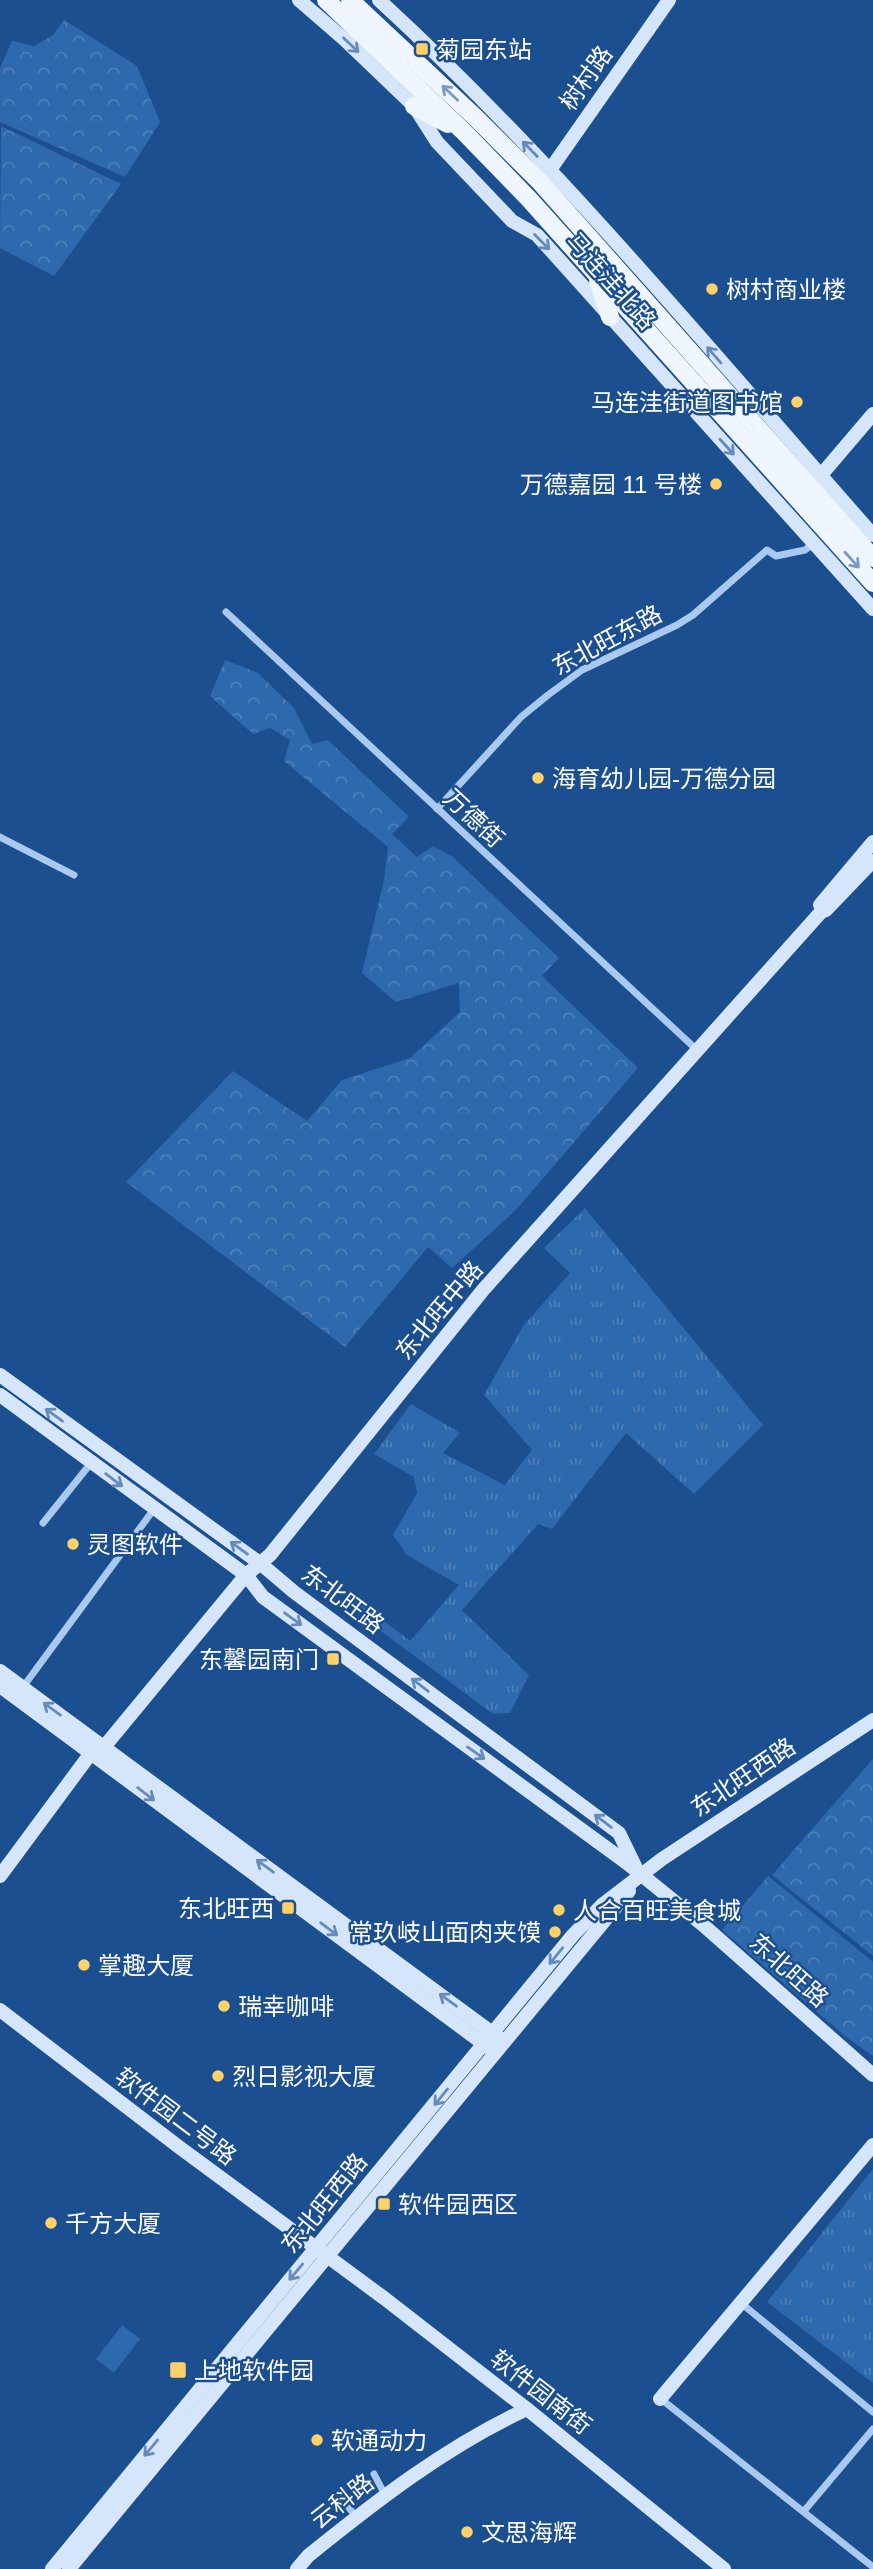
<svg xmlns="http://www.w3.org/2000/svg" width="873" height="2569" font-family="Arial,'Noto Sans SC',sans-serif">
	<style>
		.grass { fill: url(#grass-tufts) }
		.forest { fill: url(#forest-crowns) }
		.pitch { fill: #2e69ad }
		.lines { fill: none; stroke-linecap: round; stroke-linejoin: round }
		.street { stroke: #a9c9ee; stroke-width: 7 }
		.secondary { stroke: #d6e6fa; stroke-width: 14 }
		.primary { stroke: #f0f6ff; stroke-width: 18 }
		.oneway { stroke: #668bba }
		.oneway2 { stroke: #7b9ac1 }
		.poi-dot { fill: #ffd166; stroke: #1b4f8f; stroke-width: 2.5 }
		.labels { text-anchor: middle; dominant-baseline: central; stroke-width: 5; stroke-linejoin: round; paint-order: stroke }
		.poi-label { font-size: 24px; fill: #fff; stroke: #1b4f8f; text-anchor: start }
		.street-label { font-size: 24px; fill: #fff; stroke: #1b4f8f }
	</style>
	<defs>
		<pattern id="grass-tufts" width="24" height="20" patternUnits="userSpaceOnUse" patternTransform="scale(1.75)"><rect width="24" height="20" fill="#2e69ad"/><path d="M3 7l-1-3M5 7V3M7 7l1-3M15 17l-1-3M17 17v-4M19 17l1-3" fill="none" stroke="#4d80b9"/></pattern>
		<pattern id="forest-crowns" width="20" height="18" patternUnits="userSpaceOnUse" patternTransform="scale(1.75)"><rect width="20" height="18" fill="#2e69ad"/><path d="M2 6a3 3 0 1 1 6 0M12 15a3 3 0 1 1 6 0" fill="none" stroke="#4d80b9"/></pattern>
	</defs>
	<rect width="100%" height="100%" fill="#1b4f8f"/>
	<g class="grass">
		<polygon points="585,1208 763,1425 694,1494 626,1433 552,1529 538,1524 462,1610 529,1675 510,1713 493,1714 343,1603 355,1599 410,1641 459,1585 407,1555 393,1535 417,1493 414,1477 374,1454 411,1404 460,1433 443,1453 505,1485 532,1450 484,1395 523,1326 570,1273 544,1248"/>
		<polygon points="873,2169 873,2383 767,2302"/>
	</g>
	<g class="forest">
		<polygon points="64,20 137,66 160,122 125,177 0,122 0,68 12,41 34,46 53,35"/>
		<polygon points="1,126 121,184 54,276 0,248"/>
		<polygon points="225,660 258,673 294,708 312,744 328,740 409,817 392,834 417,857 433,846 453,857 559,958 542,976 638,1068 515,1211 452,1268 428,1247 345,1347 126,1182 233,1071 307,1121 342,1080 410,1058 460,1012 459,983 396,1002 362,973 384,880 388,847 284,761 290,740 270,728 253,734 210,696"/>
		<polygon points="873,1759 873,1956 772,1875"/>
		<polygon points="768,1876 873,1962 873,2056 846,2037 722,1930"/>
	</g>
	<polygon class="pitch" points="122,2325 140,2339 114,2373 96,2359"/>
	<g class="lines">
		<g class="street">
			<polyline points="226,612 697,1050"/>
			<polyline points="437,809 521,717 548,695 582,670 677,625 693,615 767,550 776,556 805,550 814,543"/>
			<polyline points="0,837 74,875"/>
			<polyline points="43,1523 91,1463"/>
			<polyline points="23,1687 154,1509"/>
			<polyline points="741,2303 873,2412"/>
			<polyline points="661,2399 873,2567"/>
			<polyline points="374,2474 385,2495"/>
			<polyline points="340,2496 356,2517"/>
			<polyline points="804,2511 873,2429"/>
		</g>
		<g class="secondary">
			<polyline points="299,0 344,39 414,106 437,142 512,221 537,235 873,609"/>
			<path d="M379,0C558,164 712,353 873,535"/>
			<polyline points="545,177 669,0"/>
			<polyline points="816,481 873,414"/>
			<polyline points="820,905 873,842"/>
			<polyline points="0,1375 261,1564 294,1592 619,1833 636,1868"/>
			<polyline points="0,1395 246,1575 263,1597 627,1863 702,1924 873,2075"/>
			<polyline points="0,1671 499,2038"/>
			<polyline points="0,1686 492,2050"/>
			<polyline points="91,1753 104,1747 246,1575 270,1555 483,1290 821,912 826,910 873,861"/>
			<polyline points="0,1876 91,1753"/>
			<polyline points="0,2010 179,2147 384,2298 527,2409 724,2569"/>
			<polyline points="660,2399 873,2145"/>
			<polyline points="52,2569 573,1935 602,1905 662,1859 873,1720"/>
			<polyline points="69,2569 629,1891"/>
			<path d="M297,2569L308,2556C376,2501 447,2446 527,2409"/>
		</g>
		<g class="primary">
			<polyline points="326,0 464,132 529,199 873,583"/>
			<polyline points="350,0 476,118 541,183 873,558"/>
			<polyline points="414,106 448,124"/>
			<polyline points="598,281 610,317"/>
		</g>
	</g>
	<defs><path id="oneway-shaft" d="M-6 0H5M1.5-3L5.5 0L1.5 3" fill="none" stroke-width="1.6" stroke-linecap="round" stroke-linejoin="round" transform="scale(1.75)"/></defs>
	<g class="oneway">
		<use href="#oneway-shaft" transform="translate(351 45) rotate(44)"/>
		<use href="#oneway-shaft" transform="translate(530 149) rotate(-134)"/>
		<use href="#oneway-shaft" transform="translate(542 242) rotate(45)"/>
		<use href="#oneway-shaft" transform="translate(714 355) rotate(-131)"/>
		<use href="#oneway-shaft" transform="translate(727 447) rotate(48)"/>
		<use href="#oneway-shaft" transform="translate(54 1415) rotate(-144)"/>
		<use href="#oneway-shaft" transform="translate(114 1480) rotate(37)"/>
		<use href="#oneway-shaft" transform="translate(239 1548) rotate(-144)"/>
		<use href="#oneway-shaft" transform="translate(293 1619) rotate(36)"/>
		<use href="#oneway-shaft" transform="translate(420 1685) rotate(-143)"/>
		<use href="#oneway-shaft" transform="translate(52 1709) rotate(-144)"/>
		<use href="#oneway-shaft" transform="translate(476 1753) rotate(35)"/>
		<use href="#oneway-shaft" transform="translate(146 1794) rotate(37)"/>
		<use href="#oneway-shaft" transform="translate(603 1821) rotate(-143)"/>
		<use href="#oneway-shaft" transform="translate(265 1866) rotate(-144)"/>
		<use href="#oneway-shaft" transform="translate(329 1929) rotate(37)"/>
		<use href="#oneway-shaft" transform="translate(556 1956) rotate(129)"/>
		<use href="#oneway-shaft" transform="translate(448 2000) rotate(-144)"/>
		<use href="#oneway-shaft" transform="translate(441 2097) rotate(129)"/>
		<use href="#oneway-shaft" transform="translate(296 2272) rotate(130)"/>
		<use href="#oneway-shaft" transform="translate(151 2448) rotate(130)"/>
	</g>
	<g class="oneway2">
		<use href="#oneway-shaft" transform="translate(450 93) rotate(-137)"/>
		<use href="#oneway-shaft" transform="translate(852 560) rotate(48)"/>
	</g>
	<g class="poi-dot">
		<rect x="415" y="42" width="14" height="14" rx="3.5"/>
		<circle cx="712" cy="289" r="7"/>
		<circle cx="797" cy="402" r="7"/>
		<circle cx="716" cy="484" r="7"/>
		<circle cx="538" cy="778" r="7"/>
		<circle cx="73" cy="1544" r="7"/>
		<rect x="326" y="1652" width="14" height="14" rx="3.5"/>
		<rect x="281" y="1901" width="14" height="14" rx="3.5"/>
		<circle cx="559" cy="1910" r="7"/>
		<circle cx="555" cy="1932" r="7"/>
		<circle cx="84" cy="1965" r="7"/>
		<circle cx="224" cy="2006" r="7"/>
		<circle cx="218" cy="2076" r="7"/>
		<rect x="377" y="2197" width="14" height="14" rx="3.5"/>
		<circle cx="51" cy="2223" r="7"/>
		<rect x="169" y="2361" width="18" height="18" rx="3.5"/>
		<circle cx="317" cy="2440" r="7"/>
		<circle cx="467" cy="2532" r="7"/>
	</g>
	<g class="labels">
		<g class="poi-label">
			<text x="436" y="49">菊园东站</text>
			<text x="726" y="289">树村商业楼</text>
			<text x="783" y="402" text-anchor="end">马连洼街道图书馆</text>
			<text x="702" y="484" text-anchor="end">万德嘉园 11 号楼</text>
			<text x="552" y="778">海育幼儿园-万德分园</text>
			<text x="87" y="1544">灵图软件</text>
			<text x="319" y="1659" text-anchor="end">东馨园南门</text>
			<text x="274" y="1908" text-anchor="end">东北旺西</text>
			<text x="573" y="1910">人合百旺美食城</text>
			<text x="541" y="1932" text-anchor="end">常玖岐山面肉夹馍</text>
			<text x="98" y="1965">掌趣大厦</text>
			<text x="238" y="2006">瑞幸咖啡</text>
			<text x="232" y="2076">烈日影视大厦</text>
			<text x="398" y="2204">软件园西区</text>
			<text x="65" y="2223">千方大厦</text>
			<text x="194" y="2370">上地软件园</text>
			<text x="331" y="2440">软通动力</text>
			<text x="481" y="2532">文思海辉</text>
		</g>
		<g class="street-label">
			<text transform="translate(586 78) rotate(-55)">树村路</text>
			<text transform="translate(611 281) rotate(48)">马连洼北路</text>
			<text transform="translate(607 640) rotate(-28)">东北旺东路</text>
			<text transform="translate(474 818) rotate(43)">万德街</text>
			<text transform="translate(439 1310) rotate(-50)">东北旺中路</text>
			<text transform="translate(343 1599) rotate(37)">东北旺路</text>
			<text transform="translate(743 1777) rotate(-34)">东北旺西路</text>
			<text transform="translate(789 1970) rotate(42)">东北旺路</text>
			<text transform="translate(176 2116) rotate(37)">软件园二号路</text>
			<text transform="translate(324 2203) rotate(-51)">东北旺西路</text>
			<text transform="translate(541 2392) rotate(38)">软件园南街</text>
			<text transform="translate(342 2501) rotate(-38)">云科路</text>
		</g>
	</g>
</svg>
